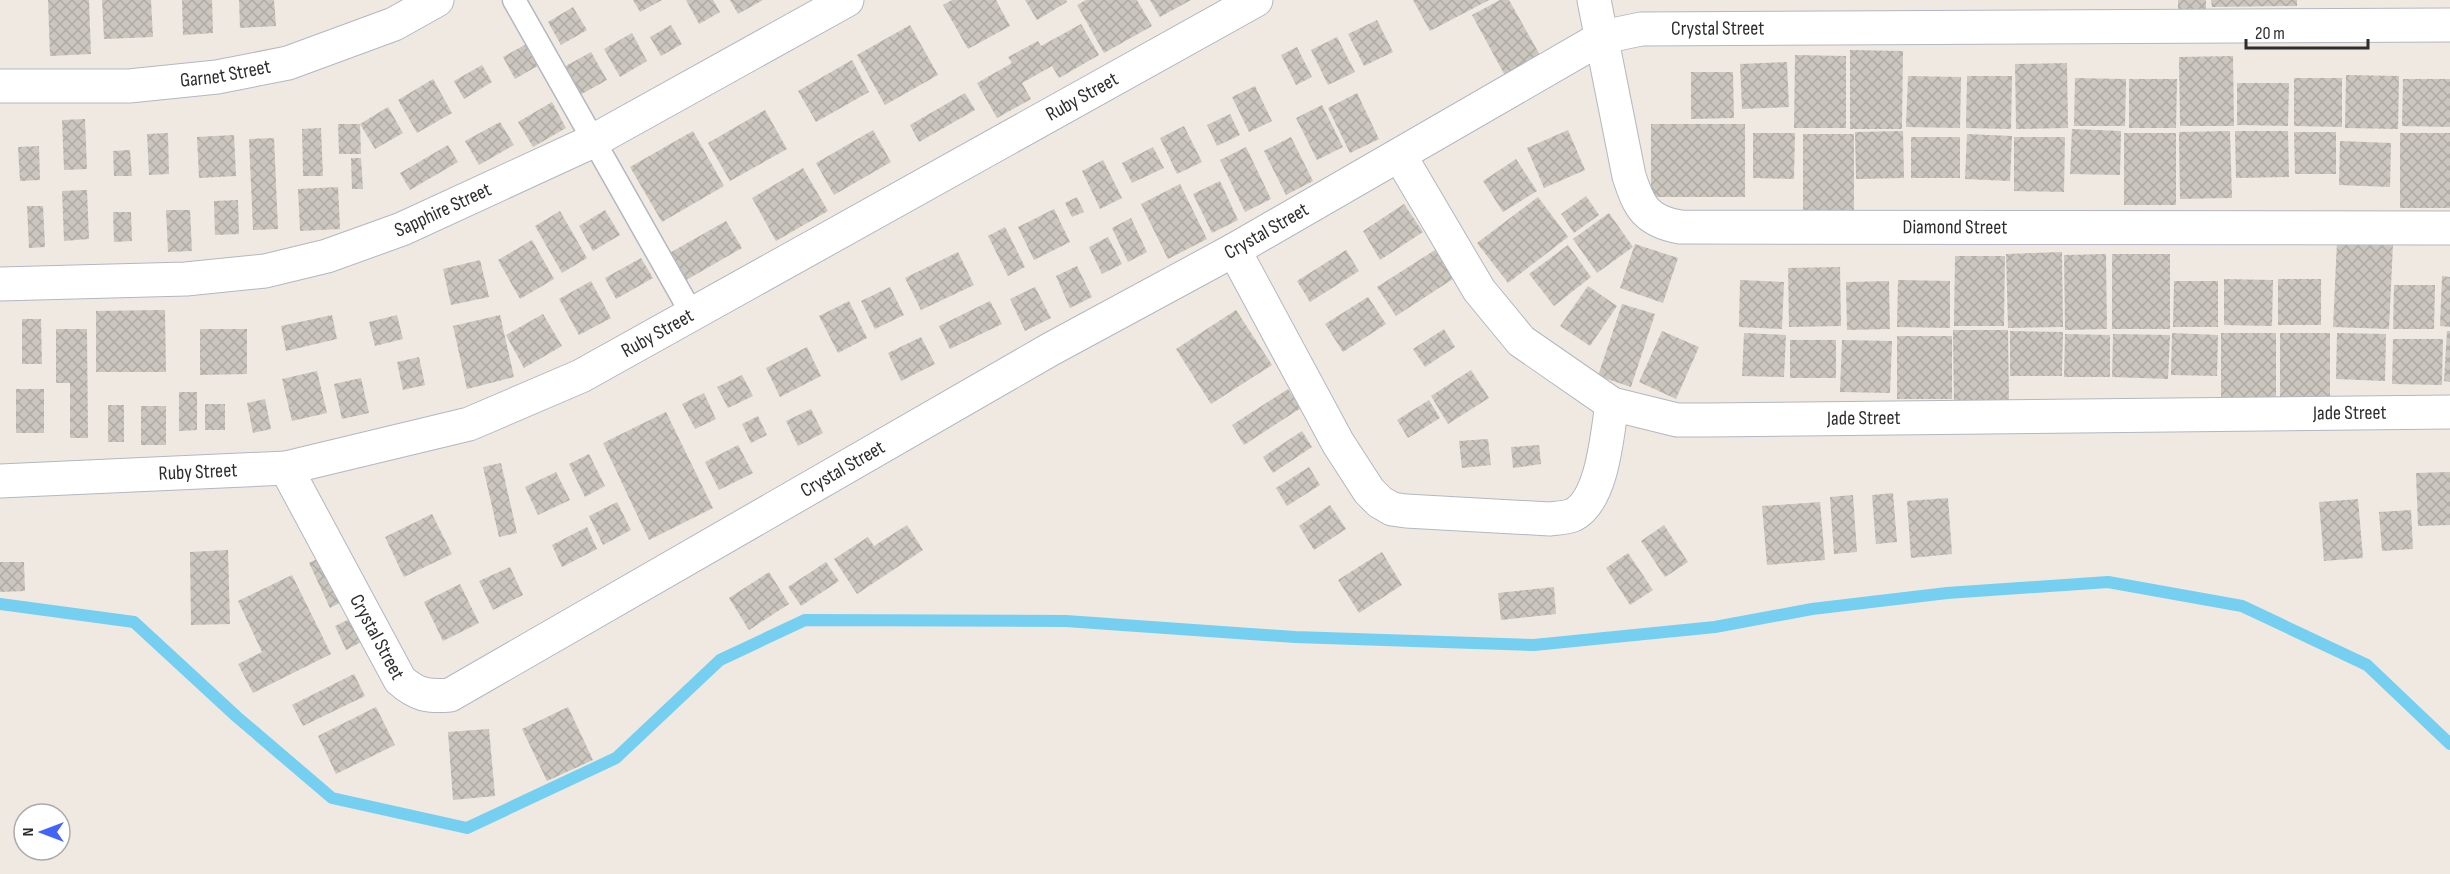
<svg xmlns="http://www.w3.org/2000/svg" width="2450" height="874" font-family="'Sofia Sans Condensed',sans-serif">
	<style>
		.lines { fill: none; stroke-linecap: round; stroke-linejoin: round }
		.stream { stroke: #75cff0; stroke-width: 12 }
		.building { fill: url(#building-cross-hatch) }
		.lane-casing { stroke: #b4b7c1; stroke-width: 25 }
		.street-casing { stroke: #b4b7c1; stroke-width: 35 }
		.lane { stroke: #fff; stroke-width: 22 }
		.street { stroke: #fff; stroke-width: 33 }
		.labels { text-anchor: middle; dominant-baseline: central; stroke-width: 4.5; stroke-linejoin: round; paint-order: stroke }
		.street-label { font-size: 20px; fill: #2e2e2e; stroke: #fff }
	</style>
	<defs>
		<pattern id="building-cross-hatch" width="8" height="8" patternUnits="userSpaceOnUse" patternTransform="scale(1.5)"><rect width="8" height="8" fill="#cbc7bf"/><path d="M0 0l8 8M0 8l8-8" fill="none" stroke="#afaba4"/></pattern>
	</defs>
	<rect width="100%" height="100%" fill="#efe9e1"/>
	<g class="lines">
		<polyline class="stream" points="0,604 134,622 237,717 332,798 467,828 616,758 720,660 805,620 1066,621 1295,637 1534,645 1715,627 1812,609 1947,593 2108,582 2242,606 2367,665 2450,744"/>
	</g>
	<g class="building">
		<polygon points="48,0 89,0 91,54 50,56"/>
		<polygon points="102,0 151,0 153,37 104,39"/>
		<polygon points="182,0 212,0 213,33 183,35"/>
		<polygon points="239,0 274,0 276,26 240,28"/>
		<polygon points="633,0 662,0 640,12"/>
		<polygon points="686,0 713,0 720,12 699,24"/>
		<polygon points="730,0 763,0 738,14"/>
		<polygon points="952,0 996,0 1010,26 968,49 943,5"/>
		<polygon points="1025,0 1066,0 1067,2 1037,20"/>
		<polygon points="1086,0 1137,0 1152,26 1104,53 1077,5"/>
		<polygon points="1150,0 1191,0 1160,17"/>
		<polygon points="1413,0 1489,0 1430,31"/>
		<polygon points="1500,0 1509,0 1545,64 1509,83 1472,15"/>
		<rect x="2178" y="0" width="28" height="16"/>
		<polygon points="2211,0 2297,0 2297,6 2212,7"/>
		<polygon points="573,7 587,30 561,45 548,22"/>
		<polygon points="1377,20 1393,52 1364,66 1348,34"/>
		<polygon points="1081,24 1099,55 1059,78 1052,66 1022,83 1031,99 997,118 977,83 1012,63 1008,57 1038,41 1041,46"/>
		<polygon points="671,25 682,44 661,56 650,37"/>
		<polygon points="910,25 938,75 885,105 857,55"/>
		<polygon points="632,33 647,61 620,77 604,49"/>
		<polygon points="1337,37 1355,72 1328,85 1311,50"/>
		<polygon points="528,43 541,64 515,79 503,57"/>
		<polygon points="1297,47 1312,77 1296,85 1281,55"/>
		<polygon points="1850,50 1903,51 1902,129 1850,129"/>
		<polygon points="591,52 607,80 580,95 564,67"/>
		<polygon points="1795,55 1846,56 1846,128 1794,128"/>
		<polygon points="2233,56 2234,126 2180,126 2179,57"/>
		<polygon points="852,60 869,92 816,122 798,91"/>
		<polygon points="1787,62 1789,107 1742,109 1740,64"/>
		<polygon points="2067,63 2068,128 2016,129 2015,64"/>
		<polygon points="482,65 492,82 464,99 454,81"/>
		<polygon points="1691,72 1733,72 1734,118 1691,119"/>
		<polygon points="2346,75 2399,76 2398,129 2345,128"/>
		<polygon points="1908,76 1961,77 1960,128 1906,127"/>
		<polygon points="1967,76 2012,76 2011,129 1966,128"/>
		<polygon points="2075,78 2126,79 2125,126 2074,126"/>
		<polygon points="2294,78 2342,78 2342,127 2294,126"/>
		<polygon points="433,79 452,113 417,133 398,100"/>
		<polygon points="2129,79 2177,79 2176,128 2129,128"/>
		<polygon points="2403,79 2450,79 2450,127 2402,126"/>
		<polygon points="2237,83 2289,83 2288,126 2237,125"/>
		<polygon points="1255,86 1272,121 1249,132 1232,97"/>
		<polygon points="965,93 975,110 919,142 910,125"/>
		<polygon points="1357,93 1379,139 1350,153 1328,108"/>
		<polygon points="552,102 566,128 533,147 518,122"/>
		<polygon points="1322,105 1343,147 1317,160 1296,118"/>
		<polygon points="388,107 403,133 375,149 360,124"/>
		<polygon points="765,110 787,149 730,181 708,143"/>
		<polygon points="1230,114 1240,135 1217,146 1207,125"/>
		<polygon points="85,119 87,169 64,170 62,120"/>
		<polygon points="500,122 514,145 479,165 465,141"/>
		<polygon points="338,124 360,124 361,154 339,154"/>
		<rect x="1651" y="124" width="94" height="73"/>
		<polygon points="1184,126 1202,162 1177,174 1160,138"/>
		<polygon points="321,128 323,176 303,176 302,129"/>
		<polygon points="2072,129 2121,131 2120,175 2070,174"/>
		<polygon points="873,130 891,162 834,195 816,163"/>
		<polygon points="1568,130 1585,170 1544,188 1527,148"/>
		<polygon points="693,131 724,186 662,222 630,167"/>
		<polygon points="1903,131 1904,178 1856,179 1855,132"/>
		<polygon points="2230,131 2232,198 2180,199 2179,132"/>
		<polygon points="2235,131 2288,131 2289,177 2236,178"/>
		<polygon points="2294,132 2336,132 2336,174 2295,174"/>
		<polygon points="168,133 169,174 149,175 147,134"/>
		<polygon points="1753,133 1795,133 1794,179 1753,178"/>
		<rect x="2124" y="133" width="52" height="72"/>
		<rect x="2400" y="133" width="50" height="75"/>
		<rect x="1803" y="134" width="51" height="78"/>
		<polygon points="1967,134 2012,136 2010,181 1965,179"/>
		<polygon points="234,135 236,176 199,178 197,137"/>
		<polygon points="1291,137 1313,181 1286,195 1264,151"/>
		<rect x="1911" y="137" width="49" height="41"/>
		<polygon points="2014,137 2065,137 2064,192 2014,191"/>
		<polygon points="274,138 278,229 253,230 249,139"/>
		<polygon points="2340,141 2391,143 2390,187 2339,185"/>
		<polygon points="448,145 458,162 410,190 400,173"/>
		<polygon points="39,146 40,180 20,181 18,147"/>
		<polygon points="1153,147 1164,168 1132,183 1122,163"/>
		<polygon points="1246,147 1271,199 1245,212 1220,160"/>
		<polygon points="130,150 132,176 114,176 113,151"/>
		<polygon points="351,158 361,158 363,189 352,189"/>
		<polygon points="1516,159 1537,191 1503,212 1483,181"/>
		<polygon points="1103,160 1122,198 1100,209 1082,171"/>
		<polygon points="803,168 828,211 776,241 752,198"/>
		<polygon points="1220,181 1238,220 1212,233 1193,194"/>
		<polygon points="1180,184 1207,239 1168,259 1141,204"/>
		<polygon points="338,187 340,229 300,231 298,189"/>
		<polygon points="87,190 89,239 64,241 62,191"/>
		<polygon points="1586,196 1599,215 1574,233 1561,214"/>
		<polygon points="1077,197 1084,212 1072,217 1065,203"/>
		<polygon points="1538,197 1568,237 1508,283 1477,243"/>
		<polygon points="238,200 239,234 215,235 214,201"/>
		<polygon points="1404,204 1423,232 1380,260 1363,231"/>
		<polygon points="27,206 43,206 45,247 29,248"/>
		<polygon points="1054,209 1070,242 1034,260 1018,227"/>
		<polygon points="166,210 190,210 192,251 168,252"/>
		<polygon points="605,210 620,235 593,251 579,226"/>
		<polygon points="560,211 587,258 562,273 535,226"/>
		<polygon points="113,212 131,212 132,241 114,242"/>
		<polygon points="1609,213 1633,247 1597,273 1573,239"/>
		<polygon points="1131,218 1147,252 1128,262 1112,228"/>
		<polygon points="726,221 742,248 681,283 666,255"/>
		<polygon points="1005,227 1025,267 1008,276 988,236"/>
		<polygon points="1108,237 1122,264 1102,274 1089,247"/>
		<polygon points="532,240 554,279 520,299 498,260"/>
		<polygon points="2337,241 2393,244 2389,329 2333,327"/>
		<polygon points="1635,244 1678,258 1663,303 1620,288"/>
		<polygon points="1568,245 1591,277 1554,306 1529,274"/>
		<polygon points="1438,248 1456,277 1396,316 1377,287"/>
		<polygon points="1346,250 1359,271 1310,302 1297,281"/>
		<polygon points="958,252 974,285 921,310 905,278"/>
		<polygon points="2062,252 2063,327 2008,328 2006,254"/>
		<polygon points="2106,254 2107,329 2065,330 2064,255"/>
		<rect x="2112" y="254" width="58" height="75"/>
		<polygon points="1955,256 2005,256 2004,326 1954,326"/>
		<polygon points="641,258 653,278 616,299 605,278"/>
		<polygon points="480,260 489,297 451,305 443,269"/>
		<polygon points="1077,266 1092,297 1070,308 1056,276"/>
		<polygon points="1840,267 1841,326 1789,327 1788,268"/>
		<polygon points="2442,276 2450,277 2450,327 2440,326"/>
		<polygon points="2224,279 2273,280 2272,326 2224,325"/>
		<rect x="2278" y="279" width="43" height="46"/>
		<polygon points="1740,280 1784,282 1782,329 1739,327"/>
		<polygon points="1898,280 1950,281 1950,328 1897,327"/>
		<polygon points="591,281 611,318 579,335 559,299"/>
		<polygon points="1889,281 1890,329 1847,330 1846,282"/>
		<polygon points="2174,281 2218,281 2218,327 2173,327"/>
		<polygon points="2394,285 2435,285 2434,329 2393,329"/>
		<polygon points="1588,286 1617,306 1590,346 1560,326"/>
		<polygon points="890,287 904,315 875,329 861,301"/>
		<polygon points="1035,287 1051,318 1025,331 1010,299"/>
		<polygon points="1368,297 1386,324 1343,352 1325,324"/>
		<polygon points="849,301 867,338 838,353 819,316"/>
		<polygon points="990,301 1002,324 950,349 939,326"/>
		<polygon points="1622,304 1655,314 1631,387 1598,376"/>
		<polygon points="165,310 166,372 96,372 96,311"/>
		<polygon points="1236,310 1272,365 1211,404 1176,349"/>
		<polygon points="543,314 562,346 524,368 506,335"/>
		<polygon points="332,315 337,339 286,351 281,326"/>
		<polygon points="397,315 403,339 375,346 369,322"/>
		<polygon points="500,315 514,377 467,389 453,326"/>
		<polygon points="22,319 41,319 42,364 22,364"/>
		<polygon points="56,329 87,329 88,438 70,438 70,383 56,383"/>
		<polygon points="200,329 247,329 247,374 200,375"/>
		<polygon points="1444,329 1455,347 1425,367 1413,349"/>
		<polygon points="1953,330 2008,330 2009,406 1954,406"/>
		<polygon points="1662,331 1699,347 1676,399 1639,382"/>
		<polygon points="2010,331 2063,332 2062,376 2010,376"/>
		<polygon points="2447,331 2450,331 2450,382 2444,381"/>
		<polygon points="1744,333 1786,335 1784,377 1742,376"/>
		<polygon points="2172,333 2218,335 2217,376 2171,375"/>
		<polygon points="2221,333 2276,333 2276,405 2221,406"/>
		<rect x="2280" y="333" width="50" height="75"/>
		<polygon points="2337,333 2386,334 2385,381 2336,379"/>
		<polygon points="2065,334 2110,335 2110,377 2064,377"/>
		<polygon points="2113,334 2170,335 2168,379 2112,377"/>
		<rect x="1897" y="336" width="55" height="63"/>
		<polygon points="921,337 935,364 901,381 888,353"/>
		<polygon points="2393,339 2443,339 2442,385 2392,384"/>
		<rect x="1790" y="340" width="46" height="38"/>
		<polygon points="1842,340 1892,341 1890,393 1840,392"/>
		<polygon points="807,347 821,376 780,397 766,368"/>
		<polygon points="419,357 425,385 403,390 397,362"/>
		<polygon points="1471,370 1489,398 1448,424 1431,396"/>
		<polygon points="317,371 327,413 292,421 282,379"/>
		<polygon points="742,375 753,396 728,408 717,387"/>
		<polygon points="361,378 369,413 342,419 334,384"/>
		<rect x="16" y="389" width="28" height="44"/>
		<polygon points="1288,389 1301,408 1244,445 1232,425"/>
		<polygon points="179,392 197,392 197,430 179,431"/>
		<polygon points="704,393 716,419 695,429 682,404"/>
		<polygon points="265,399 271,429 253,433 247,403"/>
		<polygon points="1429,400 1440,418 1408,438 1397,420"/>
		<rect x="205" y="404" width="20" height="26"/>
		<rect x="108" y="405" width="16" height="37"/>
		<rect x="141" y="406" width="25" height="39"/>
		<polygon points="811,409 823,433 798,446 786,421"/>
		<polygon points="666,412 713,508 649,540 603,443"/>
		<polygon points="758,416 767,435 751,443 742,424"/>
		<polygon points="1302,431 1312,447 1273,473 1263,457"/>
		<polygon points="1488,439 1491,465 1462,468 1459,441"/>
		<polygon points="738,445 753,473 719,490 705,462"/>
		<polygon points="1539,445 1541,464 1513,468 1511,447"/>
		<polygon points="589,454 605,486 585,497 569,464"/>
		<polygon points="501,463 517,533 499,537 483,467"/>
		<polygon points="1309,467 1320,485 1287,506 1276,488"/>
		<polygon points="556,472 570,500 538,515 525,487"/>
		<polygon points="2450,472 2450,525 2418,526 2416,473"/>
		<polygon points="1893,493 1897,542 1876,544 1872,495"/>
		<polygon points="1853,495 1857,552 1834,554 1830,497"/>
		<polygon points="1948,498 1952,554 1911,558 1907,501"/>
		<polygon points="2358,499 2363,558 2324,561 2319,502"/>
		<polygon points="617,502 631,530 603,545 589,516"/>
		<polygon points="1820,502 1825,560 1767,565 1762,506"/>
		<polygon points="1330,505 1346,529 1314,550 1299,526"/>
		<polygon points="2411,510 2413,549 2382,551 2379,512"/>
		<polygon points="432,514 452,554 404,577 385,537"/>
		<polygon points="907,525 923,550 857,594 834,559 868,537 874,546"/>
		<polygon points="1664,525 1688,562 1665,577 1641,541"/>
		<polygon points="587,527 597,549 562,567 552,545"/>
		<polygon points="228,550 230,624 191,625 190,552"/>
		<polygon points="1382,552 1402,585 1359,613 1338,580"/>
		<polygon points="1628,553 1653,590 1630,605 1606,568"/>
		<polygon points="327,554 349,598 330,608 309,563"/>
		<polygon points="0,562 24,562 25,591 0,592"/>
		<polygon points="826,562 839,581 801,606 788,587"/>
		<polygon points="510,567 523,595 493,610 479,581"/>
		<polygon points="769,572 789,604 749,630 729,598"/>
		<polygon points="292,575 331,654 253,693 238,664 262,652 238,601"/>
		<polygon points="460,584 479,623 443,641 424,602"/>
		<polygon points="1554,587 1556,614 1501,620 1498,593"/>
		<polygon points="356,616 367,639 346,650 335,626"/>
		<polygon points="354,674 365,696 303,726 292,705"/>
		<polygon points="376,707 395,745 336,774 318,736"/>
		<polygon points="568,707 593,760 547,781 522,729"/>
		<polygon points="489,729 495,796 453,800 448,732"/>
	</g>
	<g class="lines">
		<g class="lane-casing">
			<polyline id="lane" points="514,0 692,314"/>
		</g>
		<g class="street-casing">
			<g id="street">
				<path id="s1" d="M1594,0L1629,176C1639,207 1646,221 1680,227L2450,228"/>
				<path id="s2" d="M0,86H129L217,77L288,63L394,24L437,0"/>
				<path id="s3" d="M1400,156L1479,290L1521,341L1612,404L1677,420H1708L2450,412"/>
				<path d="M1234,250L1338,443L1369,491L1380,502L1392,509L1406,511L1550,519C1556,518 1566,518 1573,515C1603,500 1607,434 1612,404"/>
				<path id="s4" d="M0,284L186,279L265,271L327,256L402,229L593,141L847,0"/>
				<path id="s5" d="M286,468L400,680C417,695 428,697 450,695L1051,349L1234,250L1603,37L1641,29L2450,25"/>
				<path id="s6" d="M0,481L286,468L469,424L581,376L1256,0"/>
			</g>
		</g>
		<use href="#lane" class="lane"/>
		<use href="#street" class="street"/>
	</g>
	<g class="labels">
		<g class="street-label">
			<text stroke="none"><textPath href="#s5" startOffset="1738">Crystal Street</textPath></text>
			<text stroke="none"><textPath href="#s2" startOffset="226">Garnet Street</textPath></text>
			<text stroke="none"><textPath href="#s6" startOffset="1170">Ruby Street</textPath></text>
			<text stroke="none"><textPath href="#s4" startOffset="454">Sapphire Street</textPath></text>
			<text stroke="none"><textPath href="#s1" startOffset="532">Diamond Street</textPath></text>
			<text stroke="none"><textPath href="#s5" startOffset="1234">Crystal Street</textPath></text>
			<text stroke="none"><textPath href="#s6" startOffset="684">Ruby Street</textPath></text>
			<text stroke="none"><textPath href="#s3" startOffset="1072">Jade Street</textPath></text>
			<text stroke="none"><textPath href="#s3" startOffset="586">Jade Street</textPath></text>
			<text stroke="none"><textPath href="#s5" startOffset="748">Crystal Street</textPath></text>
			<text stroke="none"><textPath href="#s6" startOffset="198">Ruby Street</textPath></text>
			<text stroke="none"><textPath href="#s5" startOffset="192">Crystal Street</textPath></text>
		</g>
	</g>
	<g transform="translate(42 832) rotate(270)"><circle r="28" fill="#ffffff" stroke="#ababab" stroke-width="1.5"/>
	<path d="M0-4.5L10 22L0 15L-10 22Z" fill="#4264fb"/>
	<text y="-9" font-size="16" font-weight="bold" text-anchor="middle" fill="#2e2e2e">N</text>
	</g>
	<path d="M2246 39v9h122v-9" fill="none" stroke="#2e2e2e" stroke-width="3"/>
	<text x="2255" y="39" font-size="18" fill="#2e2e2e" stroke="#ffffff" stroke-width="4.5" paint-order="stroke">20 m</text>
</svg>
